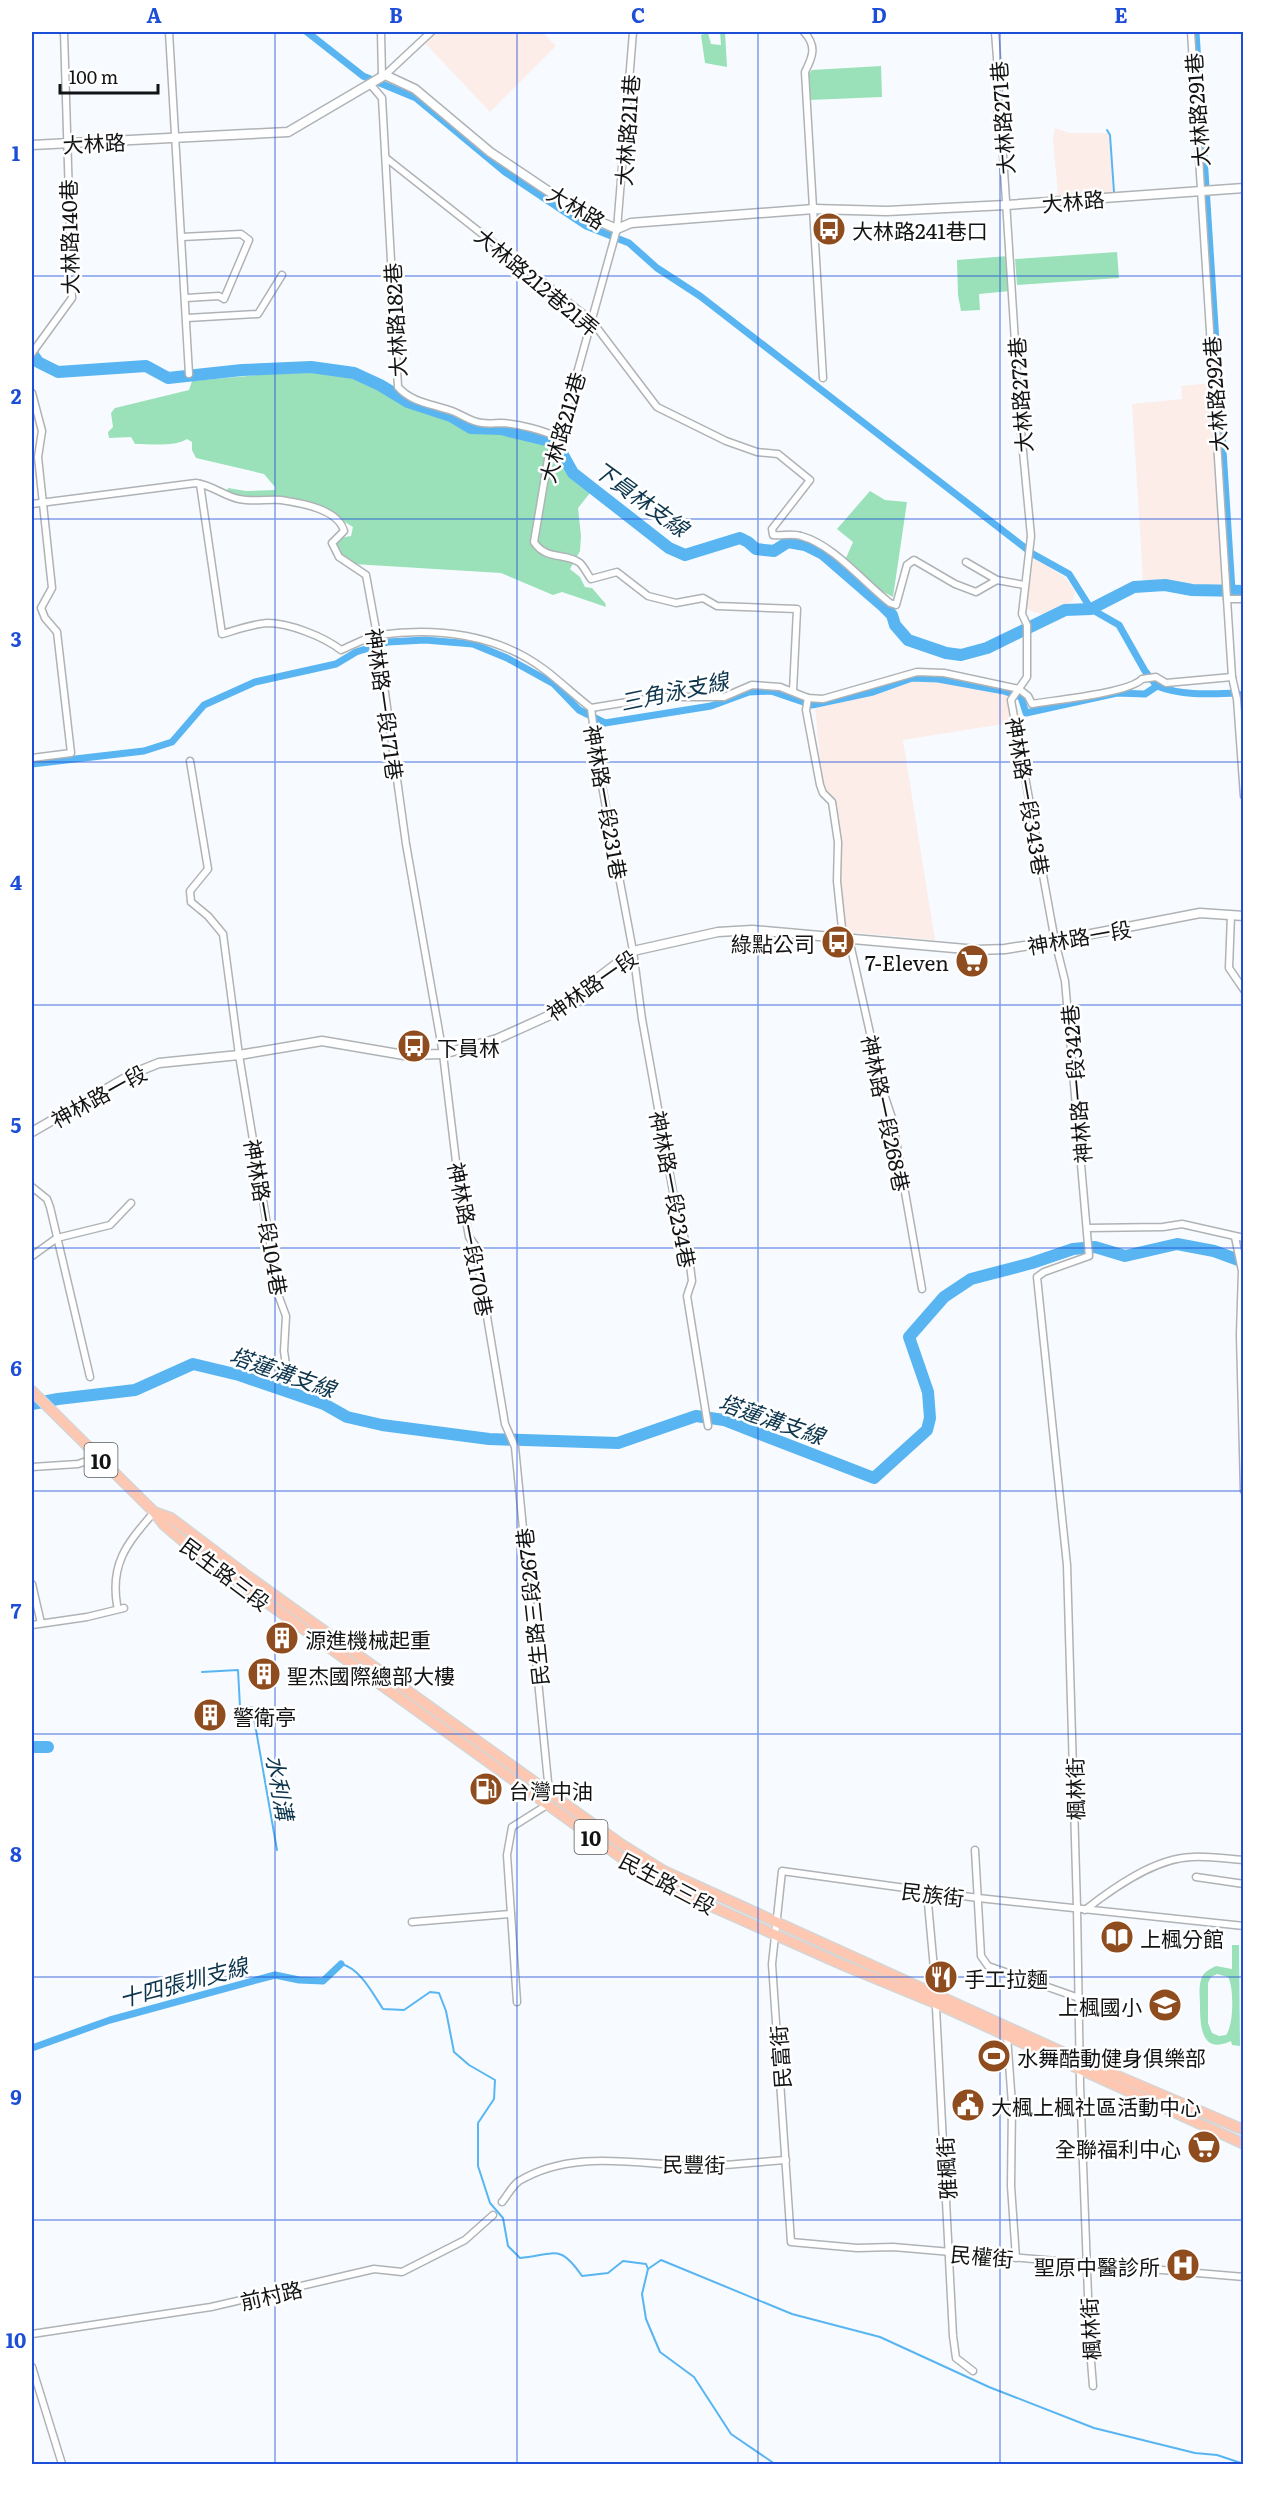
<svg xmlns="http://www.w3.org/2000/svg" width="1275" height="2496" font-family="Literata,'Noto Sans TC',serif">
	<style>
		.industrial { fill: #fcede8 }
		.green { fill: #9ae1b9; fill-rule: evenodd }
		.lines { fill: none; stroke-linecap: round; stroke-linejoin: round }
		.stream { stroke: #58b5f2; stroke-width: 2 }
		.canal { stroke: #58b5f2; stroke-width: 7 }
		.river { stroke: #58b5f2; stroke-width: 12 }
		.street-casing { stroke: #afb3b6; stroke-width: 9 }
		.secondary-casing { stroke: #afb3b6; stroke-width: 11 }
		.primary-casing { stroke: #d4d5d5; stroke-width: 12 }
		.street { stroke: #fff; stroke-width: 6 }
		.secondary { stroke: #fff; stroke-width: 8 }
		.primary { stroke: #fec7b2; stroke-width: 9 }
		.grid { fill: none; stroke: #1d4ed8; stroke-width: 1.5; stroke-opacity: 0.55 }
		.labels { text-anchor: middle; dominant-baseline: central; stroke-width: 5; stroke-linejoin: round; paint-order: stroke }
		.shield { fill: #fff; stroke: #595a5a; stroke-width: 1.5 }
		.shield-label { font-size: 20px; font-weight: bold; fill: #121314 }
		.street-label { font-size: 21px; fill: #121314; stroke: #fff }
		.poi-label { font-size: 21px; fill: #121314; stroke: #fff; text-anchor: start }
		.water-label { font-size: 22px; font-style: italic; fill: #0d364e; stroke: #fff }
		.neatline { fill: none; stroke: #1d4ed8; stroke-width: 2 }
		.grid-label { font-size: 20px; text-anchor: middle; font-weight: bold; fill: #1d4ed8 }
	</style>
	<rect width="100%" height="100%" fill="#f7fbff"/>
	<g class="industrial">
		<polygon points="435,32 542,32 556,46 490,112 424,42"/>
		<polygon points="1055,128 1070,133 1109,133 1113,193 1058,196 1053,139"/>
		<polygon points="1211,383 1224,587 1194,586 1143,580 1132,404 1182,399 1181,386"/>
		<polygon points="1034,557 1064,577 1075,590 1073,600 1065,607 1047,616 1026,609"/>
		<polygon points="922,678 1011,692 1016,722 903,740 935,940 847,932 838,878 841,873 833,805 824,801 815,707 889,690 893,686"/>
	</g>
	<g class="green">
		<polygon points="720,32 725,32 727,67 705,63 701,35 708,33 711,44 721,45"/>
		<polygon points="881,66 882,97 809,100 808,75 812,70"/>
		<polygon points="1117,252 1119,278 1017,285 1015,259"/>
		<polygon points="1008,256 1010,291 979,294 980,310 961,311 958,295 957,260"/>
		<path d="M291,372H314L357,378L376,385L391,397L418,410L450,418L472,431L500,432L548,445L556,451L571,474L590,493L578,508L581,536L580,551L570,569L580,577L585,587L592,588L605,603L606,607L562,592L553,595L501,573L353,564L341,558L336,547L340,538L351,536L353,527C338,519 334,509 314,504C285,498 254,505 227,491L228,488L246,491L275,490V487L264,474L196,458L192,450V442L187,439C175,447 150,444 135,444L131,437L109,438L108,432L113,427L111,413L115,408L189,390L192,381Z"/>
		<polygon points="870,491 885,500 907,502 893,597 878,589 846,558 853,542 837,529"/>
		<path d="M1232,1945H1239L1240,2046L1232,2045L1231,2041C1202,2055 1200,2027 1200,2006C1200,1997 1198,1986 1202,1977C1205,1971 1210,1969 1216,1966L1232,1969ZM1217,1974L1228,1977C1234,1986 1234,2026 1226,2035L1219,2036L1212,2033L1208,2023V1983L1211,1977Z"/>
	</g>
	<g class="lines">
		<g class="stream">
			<polyline points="1107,130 1110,135 1114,192"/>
			<polyline points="202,1672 238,1670 240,1707 252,1707 277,1850"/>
			<path d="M341,1964C360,1968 373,1994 383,2009L404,2010L430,1992L439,1993L446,2011L454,2052L469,2065L495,2080L494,2099L478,2123V2166L490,2203L503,2218L508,2246L520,2258C556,2254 560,2244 582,2276L608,2273L623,2261L646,2264L648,2269L642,2294L646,2319L660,2352L694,2377L731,2434L775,2464"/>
			<polyline points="648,2269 661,2260 792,2314 880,2337 989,2387 1094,2428 1195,2453 1217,2455 1244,2464"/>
		</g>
		<g class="canal">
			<polyline points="307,32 363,76 416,98 505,172 586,226 629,243 657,268 700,296 1033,554 1069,574 1091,609 1119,625 1145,671 1157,686"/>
			<polyline points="1196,32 1232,590"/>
			<path d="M32,764L144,751L172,742L204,705L255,682L336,664L356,652L388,642L425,640L473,644L507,658L554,684L579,710L605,723L711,706L749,692L771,691L812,705L873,692L912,678L938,679L1004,691L1021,697L1026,713L1117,693L1145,694L1157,686C1182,696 1210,694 1236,693L1244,697"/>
			<polyline points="32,2048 110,2020 275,1975 299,1980 323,1981 341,1964"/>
		</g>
		<g class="river">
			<polyline points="32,353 38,362 58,372 146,366 168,378 242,370 311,367 354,373 380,385 408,402 451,416 471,428 501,429 550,441 559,448 573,473 669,548 685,555 740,538 748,542 756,549 774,551 788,542 805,545 823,554 883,606 892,615 895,625 908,640 946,653 961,655 987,648 1065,610 1091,609 1134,587 1165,585 1192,590 1244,591"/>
			<polyline points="32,1404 58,1399 135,1390 193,1364 239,1375 324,1404 347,1417 382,1425 489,1439 618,1443 696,1416 724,1420 874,1478 927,1430 930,1418 928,1392 909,1337 944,1297 971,1279 1032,1263 1073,1249 1095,1247 1125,1256 1177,1244 1214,1251 1244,1262"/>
			<polyline points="32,1747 48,1747"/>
		</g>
		<g class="street-casing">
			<g id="street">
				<polyline points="169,32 189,374"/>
				<polyline points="381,32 382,77"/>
				<path d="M633,32L617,229L559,438L548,459L534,542C546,561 566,552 580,563C584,567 588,575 591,579L617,572L648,596L676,603L703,598L717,606L797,609L793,691"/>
				<path d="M804,32C817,46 813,56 805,72L823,378"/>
				<polyline points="995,32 999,84 997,124 1002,139 1020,420 1031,536 1022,614 1027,625 1027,677 1011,700 1055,941 1065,981 1089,1256 1044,1272 1037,1277 1067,1565 1077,1908 1080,2084 1090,2349 1093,2386"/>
				<polyline points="1191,32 1227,599 1232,677 1237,699 1244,796"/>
				<polyline points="385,75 431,32"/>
				<path d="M371,85L382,98L398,387C412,403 433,404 452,411C463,415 471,422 482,423C489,424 495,423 501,423C519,424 543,430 559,438"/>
				<path d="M386,158L591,320L657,407L726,441L757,452L778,454L810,480L772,529L773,535C783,536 792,533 801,536C834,545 863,582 890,603L896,605L907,565L914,560L955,584L976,592L997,580L1024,585"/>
				<polyline points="182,237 241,234 249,240 224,299 219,296 186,298"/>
				<polyline points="187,318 258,314 282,275"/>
				<polyline points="32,353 72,298 64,32"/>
				<polyline points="32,393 42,431 38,457 52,588 41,608 45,618 57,632 71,753 32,758"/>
				<path d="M200,484L222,634C236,630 253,624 267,623C290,623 324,637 341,650C353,645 367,637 379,635C436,627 498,634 545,670C561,682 575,696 591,708L599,770L633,951L642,1019L677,1214L688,1249L692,1281L687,1296L708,1426"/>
				<path d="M32,504L196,483C212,485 224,496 239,499C253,502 267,499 281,500C301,503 338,509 344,531L332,543L339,557L366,575L377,635L406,844L443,1054L457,1170L469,1237L475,1245L505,1424L515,1447L549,1792"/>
				<polyline points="966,562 997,580"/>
				<polyline points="1227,599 1244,599"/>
				<polyline points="808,698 806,710 820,785 823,793 832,802 838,842 837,881 843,938"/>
				<path d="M591,708L658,697H724L752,685L780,687L808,698L823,699L917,672L944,673L1019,689L1028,696L1032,704C1055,700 1129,693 1142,679L1156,677L1166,683L1232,677"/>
				<polyline points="190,761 208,869 190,891 191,902 208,916 223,934 239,1055 279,1297 286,1316 284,1351 288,1379"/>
				<polyline points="1231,915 1229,968 1244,990"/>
				<polyline points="849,939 883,1091 892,1118 922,1289"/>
				<polyline points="32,1187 47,1199 50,1207 90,1377"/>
				<polyline points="1087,1228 1163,1227 1182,1224 1244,1238"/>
				<polyline points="1235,1237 1242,1271 1240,1335 1244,1491"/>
				<polyline points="32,1256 57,1238 110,1225 131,1203"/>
				<polyline points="32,1467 78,1464 98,1457"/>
				<polyline points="32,1584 41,1623"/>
				<path d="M117,1605C110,1562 128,1543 154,1512"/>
				<polyline points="32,1625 87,1617 124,1608"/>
				<polyline points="975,1850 981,1956 988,1966 1079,1998"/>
				<polyline points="1196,1877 1244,1884"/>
				<polyline points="927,1892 934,1969 953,2336 956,2358 973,2371"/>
				<path d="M1085,1910C1113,1888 1155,1858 1192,1857C1209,1856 1227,1859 1244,1860"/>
				<polyline points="412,1922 511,1914"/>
				<polyline points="1244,1926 978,1898 782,1871 772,1964 791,2242 857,2248 893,2247 1244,2277"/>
				<polyline points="517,2002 507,1855 512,1827 547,1805"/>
				<polyline points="1007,2036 1012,2104 1011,2186 1016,2258"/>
				<path d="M502,2202C507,2196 512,2186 519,2181C574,2148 639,2165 699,2166C728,2166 758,2162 786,2160"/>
				<polyline points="32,2334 211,2307 374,2269 402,2272 465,2240 493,2215"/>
				<polyline points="32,2367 62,2464"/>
			</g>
		</g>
		<g class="secondary-casing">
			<g id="secondary">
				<polyline points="32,145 288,132 385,75 415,89 490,152 584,215 617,229 631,223 814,209 887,211 1006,205 1244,188"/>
				<polyline points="32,1132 134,1073 159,1063 239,1055 322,1041 404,1055 443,1054 497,1039 548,1016 633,951 718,932 752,930 977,950 1005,949 1055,941 1200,913 1244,916"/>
			</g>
		</g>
		<g class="primary-casing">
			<g id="primary">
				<polyline points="32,1391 154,1512 164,1525 191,1548 637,1869 675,1890 843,1965 935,2003 1244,2144"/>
				<polyline points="154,1512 171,1518 245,1574 621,1844 664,1871 1080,2060 1244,2130"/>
			</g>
		</g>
		<use href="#street" class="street"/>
		<use href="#secondary" class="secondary"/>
		<use href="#primary" class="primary"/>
	</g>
	<path class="grid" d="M275,32V2464M517,32V2464M758,32V2464M1000,32V2464M32,276H1244M32,519H1244M32,762H1244M32,1005H1244M32,1248H1244M32,1491H1244M32,1734H1244M32,1977H1244M32,2220H1244"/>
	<defs>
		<g id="bus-disc" transform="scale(1.725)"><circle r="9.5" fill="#8f4c1e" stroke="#fff"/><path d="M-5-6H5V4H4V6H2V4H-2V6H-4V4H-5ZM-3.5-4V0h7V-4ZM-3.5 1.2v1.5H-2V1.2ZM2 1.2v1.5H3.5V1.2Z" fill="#fff"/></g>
		<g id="supermarket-disc" transform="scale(1.725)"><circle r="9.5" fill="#8f4c1e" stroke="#fff"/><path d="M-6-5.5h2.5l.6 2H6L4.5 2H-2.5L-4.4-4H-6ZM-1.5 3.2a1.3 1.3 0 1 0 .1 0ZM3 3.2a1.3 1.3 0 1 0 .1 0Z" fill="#fff"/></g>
		<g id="building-disc" transform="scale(1.725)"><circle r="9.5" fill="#8f4c1e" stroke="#fff"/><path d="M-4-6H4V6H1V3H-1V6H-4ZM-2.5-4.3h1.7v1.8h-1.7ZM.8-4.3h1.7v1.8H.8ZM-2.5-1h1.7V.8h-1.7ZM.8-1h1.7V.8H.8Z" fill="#fff"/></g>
		<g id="fuel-disc" transform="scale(1.725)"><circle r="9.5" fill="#8f4c1e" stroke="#fff"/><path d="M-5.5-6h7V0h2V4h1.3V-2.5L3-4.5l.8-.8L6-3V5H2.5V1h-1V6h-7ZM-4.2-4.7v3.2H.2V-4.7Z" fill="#fff"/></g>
		<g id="library-disc" transform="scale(1.725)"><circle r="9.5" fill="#8f4c1e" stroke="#fff"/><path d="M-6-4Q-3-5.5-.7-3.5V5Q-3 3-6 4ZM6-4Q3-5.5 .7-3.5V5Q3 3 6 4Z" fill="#fff"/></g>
		<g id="restaurant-disc" transform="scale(1.725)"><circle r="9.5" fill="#8f4c1e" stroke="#fff"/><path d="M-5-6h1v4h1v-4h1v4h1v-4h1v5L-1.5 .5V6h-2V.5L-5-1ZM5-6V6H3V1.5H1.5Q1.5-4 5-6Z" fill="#fff"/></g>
		<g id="school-disc" transform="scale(1.725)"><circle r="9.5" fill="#8f4c1e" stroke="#fff"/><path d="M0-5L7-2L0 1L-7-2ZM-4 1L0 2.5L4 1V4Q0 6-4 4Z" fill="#fff"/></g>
		<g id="stadium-disc" transform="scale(1.725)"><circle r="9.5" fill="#8f4c1e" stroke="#fff"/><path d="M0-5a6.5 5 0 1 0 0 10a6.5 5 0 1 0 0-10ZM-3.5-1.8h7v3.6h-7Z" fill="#fff"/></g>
		<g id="civic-disc" transform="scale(1.725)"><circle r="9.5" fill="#8f4c1e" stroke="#fff"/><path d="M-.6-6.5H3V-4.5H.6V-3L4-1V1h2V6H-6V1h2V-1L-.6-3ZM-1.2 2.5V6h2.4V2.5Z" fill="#fff"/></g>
		<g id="hospital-disc" transform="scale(1.725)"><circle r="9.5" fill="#8f4c1e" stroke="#fff"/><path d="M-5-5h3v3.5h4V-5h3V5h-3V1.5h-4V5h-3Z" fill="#fff"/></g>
	</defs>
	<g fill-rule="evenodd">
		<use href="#bus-disc" x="829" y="229"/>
		<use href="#bus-disc" x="838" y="942"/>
		<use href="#supermarket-disc" x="972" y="961"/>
		<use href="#bus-disc" x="414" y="1046"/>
		<use href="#building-disc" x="282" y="1638"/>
		<use href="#building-disc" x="264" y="1674"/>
		<use href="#building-disc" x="210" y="1715"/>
		<use href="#fuel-disc" x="486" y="1789"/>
		<use href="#library-disc" x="1117" y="1937"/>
		<use href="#restaurant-disc" x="941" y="1977"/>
		<use href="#school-disc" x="1165" y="2005"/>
		<use href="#stadium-disc" x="994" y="2056"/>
		<use href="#civic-disc" x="968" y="2105"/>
		<use href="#supermarket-disc" x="1204" y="2147"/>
		<use href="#hospital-disc" x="1183" y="2265"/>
	</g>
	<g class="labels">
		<g class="shield">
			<rect x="84.5" y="1443" width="33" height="34" rx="4.5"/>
			<rect x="574.5" y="1820" width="33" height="34" rx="4.5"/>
		</g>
		<g class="shield-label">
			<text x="101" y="1460">10</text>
			<text x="591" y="1837">10</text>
		</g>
		<g class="street-label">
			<text transform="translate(1196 110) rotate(-94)">大林路291巷</text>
			<text transform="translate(1001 118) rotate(-94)">大林路271巷</text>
			<text transform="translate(626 130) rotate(-86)">大林路211巷</text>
			<text transform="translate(94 142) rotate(-3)">大林路</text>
			<text transform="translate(1073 200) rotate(-5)">大林路</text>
			<text transform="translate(577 206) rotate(31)">大林路</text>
			<text transform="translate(68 237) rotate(-91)">大林路140巷</text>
			<text transform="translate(538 281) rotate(40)">大林路212巷21弄</text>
			<text transform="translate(394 320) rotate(-93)">大林路182巷</text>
			<text transform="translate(1214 394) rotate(-94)">大林路292巷</text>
			<text transform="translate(1019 395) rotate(-94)">大林路272巷</text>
			<text transform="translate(561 427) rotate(-74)">大林路212巷</text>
			<text transform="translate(386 704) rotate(82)">神林路一段171巷</text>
			<text transform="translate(1029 796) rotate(80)">神林路一段343巷</text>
			<text transform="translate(607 802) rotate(80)">神林路一段231巷</text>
			<text transform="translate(1079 936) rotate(-10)">神林路一段</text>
			<text transform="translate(591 984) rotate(-35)">神林路一段</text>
			<text transform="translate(1075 1084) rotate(-95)">神林路一段342巷</text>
			<text transform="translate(98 1095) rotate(-29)">神林路一段</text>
			<text transform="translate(887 1113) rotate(78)">神林路一段268巷</text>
			<text transform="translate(674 1189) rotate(79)">神林路一段234巷</text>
			<text transform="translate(267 1217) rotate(80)">神林路一段104巷</text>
			<text transform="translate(472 1239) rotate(79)">神林路一段170巷</text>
			<text transform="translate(226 1573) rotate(37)">民生路三段</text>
			<text transform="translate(531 1607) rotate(-96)">民生路三段267巷</text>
			<text transform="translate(1074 1789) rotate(-91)">楓林街</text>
			<text transform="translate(668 1882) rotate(28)">民生路三段</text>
			<text transform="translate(933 1893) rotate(7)">民族街</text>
			<text transform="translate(779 2057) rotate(-94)">民富街</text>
			<text transform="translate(694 2163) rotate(1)">民豐街</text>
			<text transform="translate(945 2168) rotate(-93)">雅楓街</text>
			<text transform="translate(982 2255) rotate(5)">民權街</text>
			<text transform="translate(271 2294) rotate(-13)">前村路</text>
			<text transform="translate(1089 2329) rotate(-93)">楓林街</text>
		</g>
		<g class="poi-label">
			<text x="852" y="229">大林路241巷口</text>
			<text x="815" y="942" text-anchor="end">綠點公司</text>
			<text x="949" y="961" text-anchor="end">7-Eleven</text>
			<text x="437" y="1046">下員林</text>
			<text x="305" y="1638">源進機械起重</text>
			<text x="287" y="1674">聖杰國際總部大樓</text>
			<text x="233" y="1715">警衛亭</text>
			<text x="509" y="1789">台灣中油</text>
			<text x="1140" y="1937">上楓分館</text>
			<text x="964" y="1977">手工拉麵</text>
			<text x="1142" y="2005" text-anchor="end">上楓國小</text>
			<text x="1017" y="2056">水舞酷動健身俱樂部</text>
			<text x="991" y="2105">大楓上楓社區活動中心</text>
			<text x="1181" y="2147" text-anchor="end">全聯福利中心</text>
			<text x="1160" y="2265" text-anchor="end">聖原中醫診所</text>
		</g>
		<g class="water-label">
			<text transform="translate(642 498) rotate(36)">下員林支線</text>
			<text transform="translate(674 690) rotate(-12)">三角泳支線</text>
			<text transform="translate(283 1371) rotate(19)">塔蓮溝支線</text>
			<text transform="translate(772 1418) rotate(19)">塔蓮溝支線</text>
			<text transform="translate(281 1787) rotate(80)">水利溝</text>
			<text transform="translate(183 1981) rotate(-15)">十四張圳支線</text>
		</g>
	</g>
	<rect width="1275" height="2496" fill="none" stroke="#ffffff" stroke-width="66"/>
	<path d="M60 84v9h98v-9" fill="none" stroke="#121314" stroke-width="3"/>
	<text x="69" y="84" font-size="18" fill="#121314" stroke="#ffffff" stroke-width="4.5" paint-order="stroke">100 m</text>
	<rect x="33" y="33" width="1209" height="2430" class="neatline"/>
	<g class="grid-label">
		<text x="154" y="23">A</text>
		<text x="396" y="23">B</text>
		<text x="638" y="23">C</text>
		<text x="879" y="23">D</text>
		<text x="1121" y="23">E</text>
		<text x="16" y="161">1</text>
		<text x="16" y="404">2</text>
		<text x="16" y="647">3</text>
		<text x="16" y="890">4</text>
		<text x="16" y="1133">5</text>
		<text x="16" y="1376">6</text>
		<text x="16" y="1619">7</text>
		<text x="16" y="1862">8</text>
		<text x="16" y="2105">9</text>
		<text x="16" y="2348">10</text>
	</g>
</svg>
